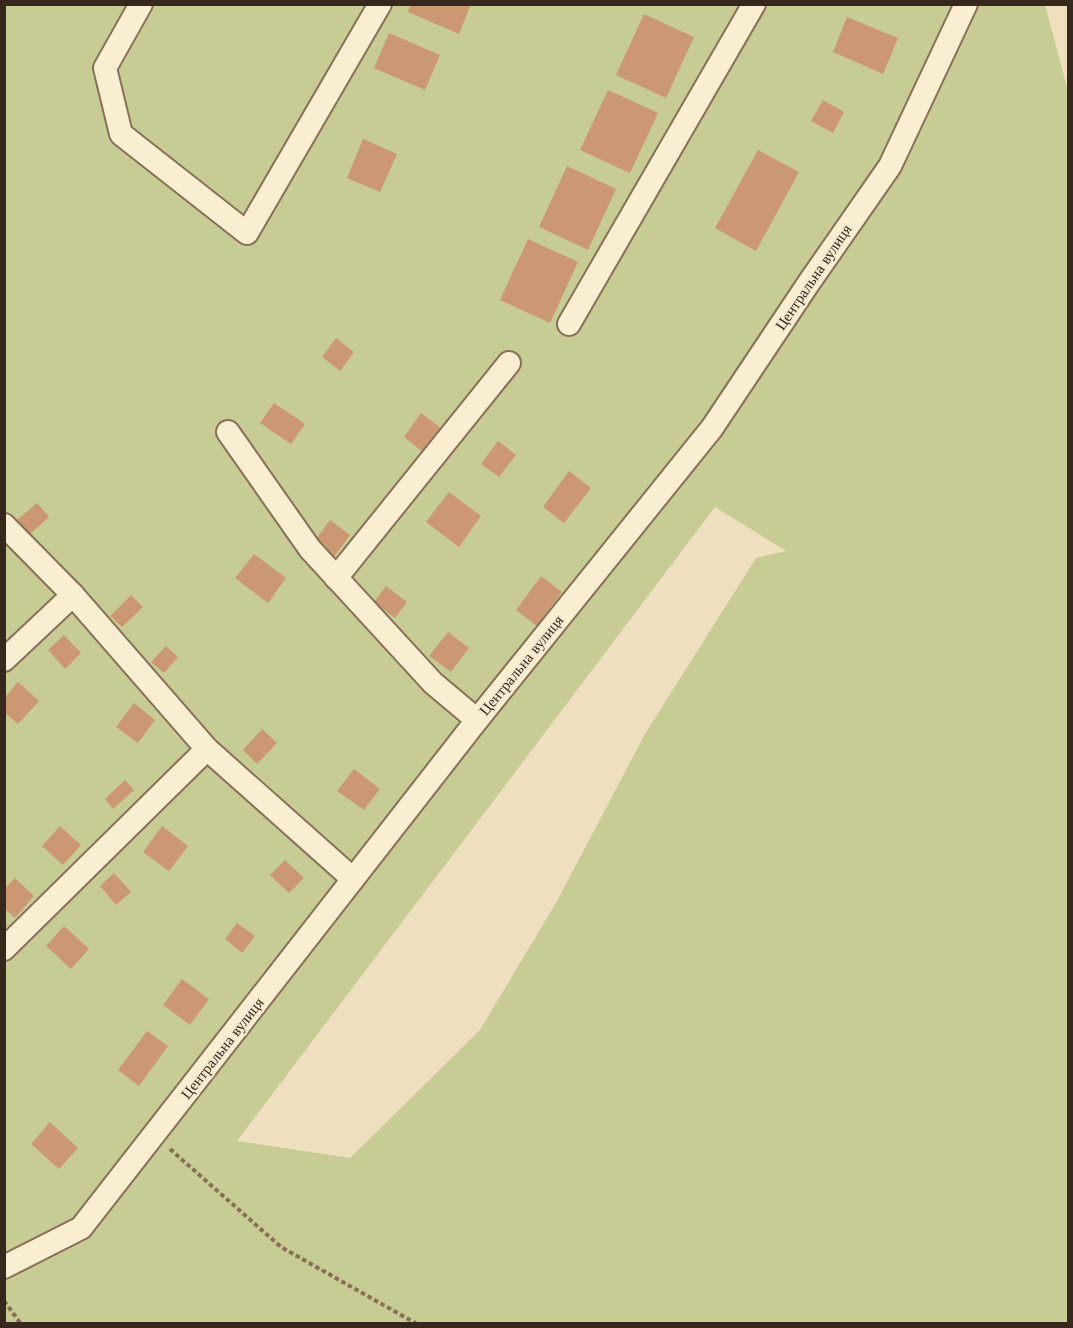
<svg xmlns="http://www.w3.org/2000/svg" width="1073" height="1328" font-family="'Libre Baskerville',serif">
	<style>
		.green { fill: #c6cc93; fill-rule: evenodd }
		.building { fill: #cc9874 }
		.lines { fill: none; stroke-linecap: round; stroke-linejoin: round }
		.minor-casing { stroke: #877057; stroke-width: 26 }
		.path { stroke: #877057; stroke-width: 4; stroke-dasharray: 4.5 3; stroke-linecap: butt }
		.minor { stroke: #f9edd2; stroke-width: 22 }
		.labels { text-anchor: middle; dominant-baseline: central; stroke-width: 4.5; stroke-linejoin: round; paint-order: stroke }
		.street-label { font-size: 15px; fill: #36281c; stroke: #f5eacf }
	</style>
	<rect width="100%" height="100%" fill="#eee0bf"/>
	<path class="green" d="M5,5H1045L1068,91V1323L5,1324ZM715,507L786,551L756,558L645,734L557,901L480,1030L350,1158L237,1141Z"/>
	<g class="building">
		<polygon points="411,4 471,4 459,34 408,12"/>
		<polygon points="644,14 694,37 666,98 616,75"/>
		<polygon points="847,17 898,38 883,74 833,52"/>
		<polygon points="389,33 440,55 425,90 374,68"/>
		<polygon points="608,90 658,113 630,173 580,150"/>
		<polygon points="823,100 844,112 833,133 811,121"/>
		<polygon points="363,139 397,154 380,192 347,178"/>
		<polygon points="758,150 799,172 756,251 715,228"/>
		<polygon points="567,166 616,189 588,250 539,227"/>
		<polygon points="528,239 578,262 550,323 500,300"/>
		<polygon points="336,338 354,352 340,371 322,357"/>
		<polygon points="274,403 305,424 291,444 260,423"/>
		<polygon points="421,413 445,431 427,455 404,437"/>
		<polygon points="498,441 516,455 499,477 481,464"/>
		<polygon points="569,471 591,488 564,523 543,507"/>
		<polygon points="449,492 481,516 459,547 426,522"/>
		<polygon points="37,503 49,517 30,534 17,520"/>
		<polygon points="330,520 350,535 334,557 314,542"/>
		<polygon points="254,554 286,578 268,603 235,578"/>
		<polygon points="541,576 562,592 537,626 516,610"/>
		<polygon points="386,586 407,602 395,618 374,602"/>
		<polygon points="131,595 143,607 122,627 110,616"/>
		<polygon points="448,632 469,648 451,672 429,656"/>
		<polygon points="64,635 81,653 65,669 48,650"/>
		<polygon points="166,646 178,657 164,673 151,662"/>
		<polygon points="18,682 39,701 18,724 4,712 4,698"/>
		<polygon points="134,703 155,720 138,743 116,727"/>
		<polygon points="262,729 277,743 257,764 243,750"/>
		<polygon points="354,769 380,789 364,810 337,791"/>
		<polygon points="125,780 134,790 113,809 105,799"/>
		<polygon points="60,826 81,845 63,865 42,846"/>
		<polygon points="162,826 188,846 169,871 143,852"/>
		<polygon points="285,860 304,878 289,893 270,875"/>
		<polygon points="114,873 131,892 116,905 100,886"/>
		<polygon points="15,878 34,896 15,918 4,908 4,889"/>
		<polygon points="237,923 255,936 242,953 225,939"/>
		<polygon points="64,926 89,949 71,969 46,946"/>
		<polygon points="182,979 209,999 190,1025 163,1005"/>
		<polygon points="147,1031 168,1046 139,1086 118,1070"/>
		<polygon points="50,1122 78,1148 59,1169 31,1144"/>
	</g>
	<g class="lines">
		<g class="minor-casing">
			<g id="minor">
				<polyline points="141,4 105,68 121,134 247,233 380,4"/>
				<polyline points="569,324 754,4"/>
				<polyline points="228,432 310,549 433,683 477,720"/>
				<polyline points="4,525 73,595 207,749 353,879"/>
				<polyline points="336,578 509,363"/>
				<polyline points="4,660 73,595"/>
				<polyline points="4,949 207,749"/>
				<polyline points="4,1267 81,1228 477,720 712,428 808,284 890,166 966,4"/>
			</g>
		</g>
		<g class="path">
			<polyline points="170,1149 281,1247 417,1324"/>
			<polyline points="4,1301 21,1324"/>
		</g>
		<use href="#minor" class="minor"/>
	</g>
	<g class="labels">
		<g class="street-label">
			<text transform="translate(813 277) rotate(-56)">Центральна вулиця</text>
			<text transform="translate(521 665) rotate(-51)">Центральна вулиця</text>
			<text transform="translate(222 1048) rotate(-52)">Центральна вулиця</text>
		</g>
	</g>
	<rect width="1073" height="1328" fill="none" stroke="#36281c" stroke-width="12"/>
</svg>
